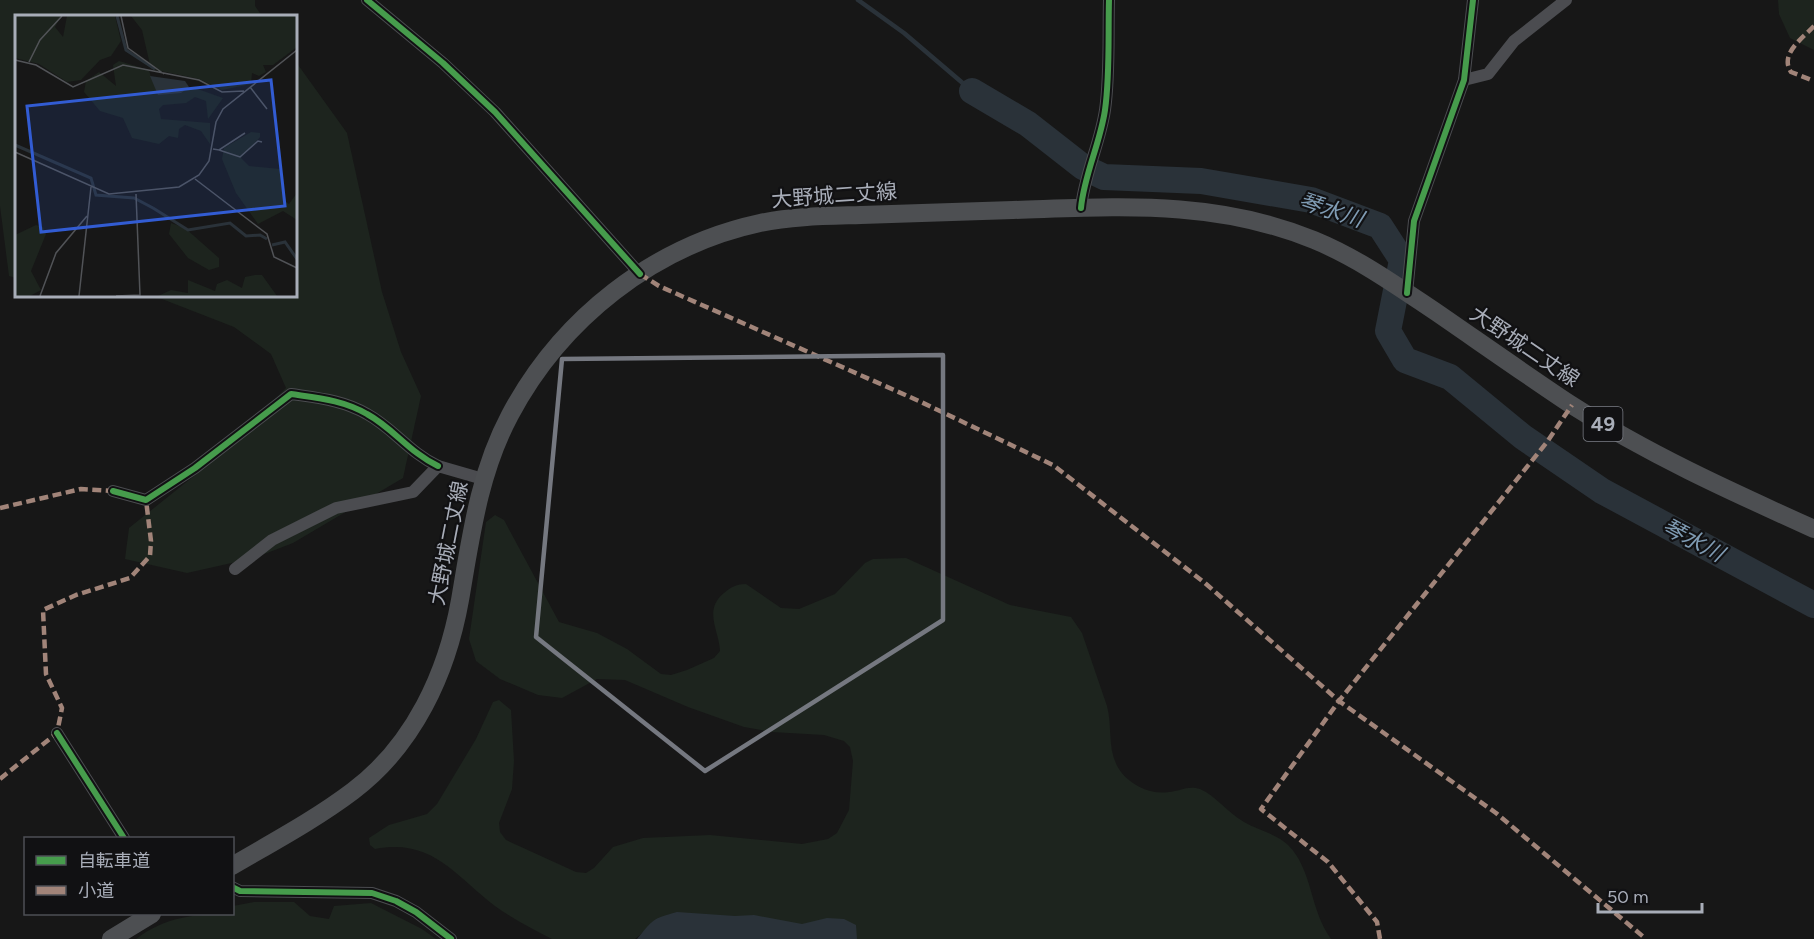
<svg xmlns="http://www.w3.org/2000/svg" width="1814" height="939" font-family="Figtree,'Noto Sans JP',sans-serif">
	<style>
		.green { fill: #1d241e }
		.water { fill: #2a3239 }
		.lines { fill: none; stroke-linecap: round; stroke-linejoin: round }
		.stream { stroke: #2a3239; stroke-width: 4.5 }
		.river { stroke: #2a3239; stroke-width: 26 }
		.minor { stroke: #4b4c50; stroke-width: 12 }
		.primary { stroke: #4d4f52; stroke-width: 18 }
		.quiet { stroke: #a18479; stroke-width: 4.5; stroke-dasharray: 9 4.5; stroke-linecap: butt }
		.cycleway-casing { stroke: #111113; stroke-width: 10 }
		.cycleway { stroke: #469c4c; stroke-width: 6 }
		.marked { fill: none; stroke: #757880; stroke-width: 4.5; stroke-linejoin: round }
		.labels { text-anchor: middle; dominant-baseline: central; stroke-width: 4.5; stroke-linejoin: round; paint-order: stroke }
		.shield { fill: #111113; stroke: #7b7e86; stroke-width: 1.5 }
		.shield-label { font-size: 20px; font-weight: bold; fill: #a8adb8 }
		.street-label { font-size: 21px; fill: #a8adb8; stroke: #111113 }
		.water-label { font-size: 22px; font-style: italic; fill: #7f9bb3; stroke: #111113 }
		.inset-river { fill: none; stroke: #2a3239; stroke-width: 3 }
		.inset-road { fill: none; stroke: #515357; stroke-width: 1.5 }
		.view { fill: #325cd3; fill-opacity: 0.15; stroke: #325cd3; stroke-width: 3 }
		.inset-edge { fill: none; stroke: #a8adb8; stroke-width: 3 }
	</style>
	<rect width="100%" height="100%" fill="#171717"/>
	<g class="green">
		<polygon points="0,0 255,0 255,6 262,16 16,16 16,278 9,276 0,206"/>
		<polygon points="1778,0 1814,0 1814,50 1790,38 1779,14"/>
		<polygon points="296,62 347,133 382,292 401,352 421,396 403,478 293,543 254,558 187,573 125,559 129,528 214,460 286,388 271,354 234,327 162,299 133,296 296,296"/>
		<path d="M495,515L504,520L559,622L597,633L627,649L661,674L671,675L687,670L714,658L720,651C719,630 703,610 724,593C731,587 737,584 746,584L781,608L799,609L835,594L865,563L873,559L906,558L1010,605L1071,617L1082,633L1107,706C1113,728 1106,752 1121,772C1132,786 1151,795 1169,792C1180,791 1188,785 1200,789C1216,796 1228,813 1244,822C1258,830 1277,834 1288,845C1313,870 1309,908 1331,939H852L647,929L635,939H552C532,929 513,919 495,906C455,876 433,838 375,849L370,845L369,838L389,825L427,814L437,804L476,739L493,702L499,700L511,710L514,761L512,789L499,823L500,832L506,840L576,872L586,873L594,868L613,847L643,838L710,835L802,844L828,839L837,833L849,810L853,761L850,747L844,741L824,735L772,732L744,727L688,707L625,680L597,679L562,698L538,695L500,679L476,661L469,639L486,522Z"/>
		<path d="M254,902H294L310,916L329,919L334,906L371,903L422,929L436,939H136C166,916 196,914 232,914L233,906Z"/>
	</g>
	<path class="water" d="M677,912L735,916L754,915L802,924L827,918L844,919L856,925L857,939H637C653,920 651,919 677,912Z"/>
	<g class="lines">
		<polyline class="stream" points="858,0 904,33 972,91"/>
		<polyline class="river" points="972,91 1028,124 1083,167 1104,177 1201,181 1311,200 1380,226 1402,260 1388,331 1405,360 1450,377 1523,437 1602,491 1814,605"/>
		<g class="minor">
			<polyline points="367,0 443,63 495,112 640,274"/>
			<polyline points="1464,80 1488,74 1514,41 1566,0"/>
			<path d="M1081,208C1084,175 1100,144 1105,110C1110,75 1108,36 1109,0"/>
			<polyline points="1407,293 1414,221 1464,80 1473,0"/>
			<path d="M113,491L146,500L195,468L291,394C318,398 343,400 367,414C393,428 410,453 438,466"/>
			<polyline points="235,569 272,540 336,508 413,492 438,466 483,479"/>
			<polyline points="57,733 124,838"/>
			<polyline points="232,887 240,891 372,893 396,901 416,912 451,939"/>
		</g>
		<g class="primary">
			<path d="M232,866C273,842 316,819 353,791C414,745 447,673 460,600C471,536 479,473 510,415C561,319 653,246 760,223C793,216 827,216 861,215C912,213 962,212 1013,210C1118,207 1214,199 1314,240C1358,258 1397,286 1436,312C1481,343 1525,374 1570,404C1648,454 1730,491 1814,529"/>
			<polyline points="111,939 152,914"/>
		</g>
		<g class="quiet">
			<path d="M1814,26C1803,38 1779,54 1791,72L1814,81"/>
			<polyline points="640,274 659,286 919,401 1053,465 1205,583 1339,701 1496,813 1646,939"/>
			<polyline points="0,508 81,489 113,491"/>
			<polyline points="0,779 57,733 62,708 46,674 43,610 76,595 130,578 150,556 151,541 146,500"/>
			<polyline points="1380,939 1377,922 1328,862 1261,809 1339,701 1547,442 1572,405"/>
		</g>
		<g class="cycleway-casing">
			<g id="cycleway">
				<polyline points="367,0 443,63 495,112 640,274"/>
				<path d="M1081,208C1084,175 1100,144 1105,110C1110,75 1108,36 1109,0"/>
				<polyline points="1407,293 1414,221 1464,80 1473,0"/>
				<path d="M113,491L146,500L195,468L291,394C318,398 343,400 367,414C393,428 410,453 438,466"/>
				<polyline points="57,733 124,838"/>
				<polyline points="232,887 240,891 372,893 396,901 416,912 451,939"/>
			</g>
		</g>
		<use href="#cycleway" class="cycleway"/>
	</g>
	<path class="marked" d="M943,355V620L705,771L536,637L562,359Z"/>
	<g class="labels">
		<rect class="shield" x="1583.5" y="407" width="39" height="34" rx="4.5"/>
		<g class="shield-label">
			<text x="1603" y="424">49</text>
		</g>
		<g class="street-label">
			<text transform="translate(834 195) rotate(-4)">大野城二丈線</text>
			<text transform="translate(1525 346) rotate(34)">大野城二丈線</text>
			<text transform="translate(448 543) rotate(-79)">大野城二丈線</text>
		</g>
		<g class="water-label">
			<text transform="translate(1331 210) rotate(18)">琴水川</text>
			<text transform="translate(1693 540) rotate(28)">琴水川</text>
		</g>
	</g>
	<g transform="translate(15 15)">
		<rect width="282" height="282" fill="#171717"/>
		<path d="M0,1H46L40,12L48,22L52,1H100L106,26L96,41L85,45L66,65L52,67L24,49L0,43ZM116,1H282V32L258,50H248L251,57L244,61L237,58L236,69L207,75L184,64L136,54L127,15ZM104,46L134,55L136,62L169,75L177,72L208,83L193,104L191,86L180,82L171,88L148,90L144,94L146,104L195,108V129L186,116L170,110L164,114L163,123L154,121L144,129L117,123L108,103L85,96L69,77L71,66L84,57L101,71L98,50ZM236,117L245,118V122L226,143L234,151L265,154L271,187L274,189L282,178V205L268,196L243,209L221,178L207,144L209,133ZM156,208L170,213L204,243V252L194,255L173,243L154,219ZM21,210L28,212L31,219L16,256L26,275L15,281H0V220ZM240,260H247L262,281H143L156,275L173,278V265L200,276L202,269L212,265L227,273L230,262Z" fill="#1d241e"/>
		<path d="M135,61L170,66L174,72L166,78L143,80Z" fill="#2a3239"/>
		<path class="inset-river" d="M102,1L111,35L140,54M0,130L76,163L81,180L119,183L138,193M138,193L173,215L215,208L231,221L245,220L252,224M257,230L270,227L282,244"/>
		<path class="inset-road" d="M106,1L113,33L149,59M0,45L21,50L58,72L108,50L184,65L207,77L229,76M14,47L25,25L47,1M235,72L252,94M198,134L204,135L230,118M204,135L225,142L243,126L247,127M0,137L94,179L164,172L184,160L194,146L201,107L208,94L282,35M180,164L252,219L259,242L282,253M25,281L41,238L72,201M64,281L76,172M101,281L125,280L121,179"/>
		<path class="view" d="M256,65L270,191L26,217L12,91Z"/>
		<rect width="282" height="282" class="inset-edge"/>
	</g>
	<rect x="24" y="837" width="210" height="78" fill="#111113" stroke="#4d4f55" stroke-width="1.5"/>
	<rect x="36" y="856" width="30" height="9" fill="#469c4c" stroke="#4d4f55" stroke-width="1.5"/>
	<text x="78" y="867" font-size="18" fill="#a8adb8">自転車道</text>
	<rect x="36" y="886" width="30" height="9" fill="#a18479" stroke="#4d4f55" stroke-width="1.5"/>
	<text x="78" y="897" font-size="18" fill="#a8adb8">小道</text>
	<path d="M1598 903v9h104v-9" fill="none" stroke="#a8adb8" stroke-width="3"/>
	<text x="1607" y="903" font-size="18" fill="#a8adb8" stroke="#111113" stroke-width="4.5" paint-order="stroke">50 m</text>
</svg>
